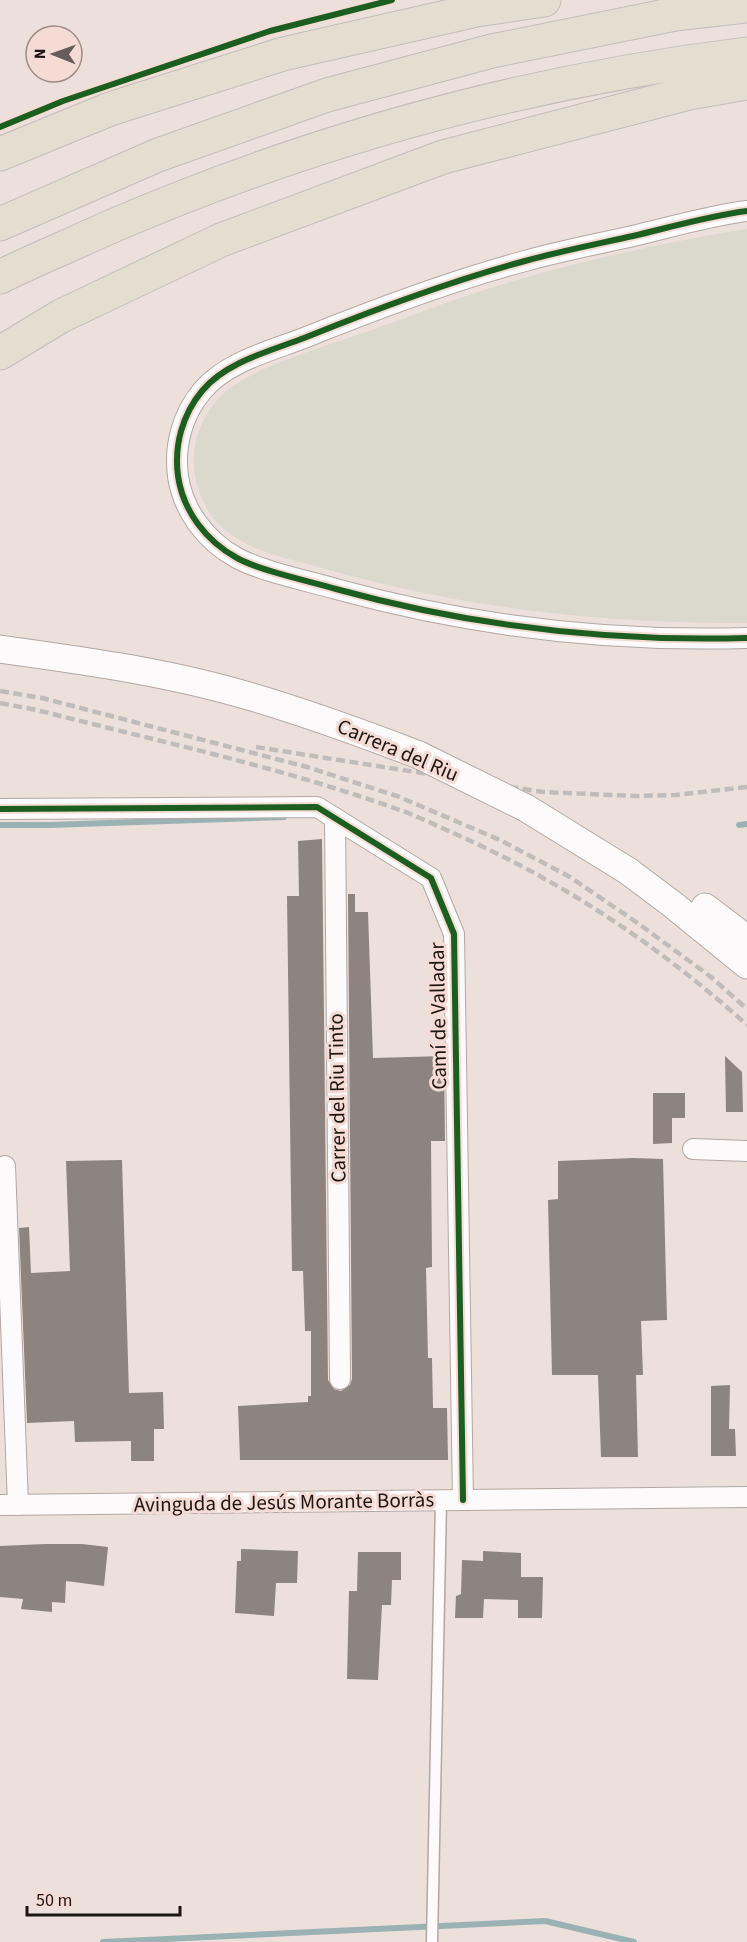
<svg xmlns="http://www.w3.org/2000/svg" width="747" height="1942" font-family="'Source Sans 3',sans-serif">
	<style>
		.green { fill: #dad9cc }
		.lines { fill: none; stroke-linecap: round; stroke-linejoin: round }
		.stream { stroke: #9ab2b4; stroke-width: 6 }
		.building { fill: #8d8480 }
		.lane-casing { stroke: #b2a7a3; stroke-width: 13 }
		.street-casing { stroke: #b2a7a3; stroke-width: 22 }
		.secondary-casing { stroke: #b2a7a3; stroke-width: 29 }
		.highway-casing { stroke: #c3bcba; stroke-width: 35 }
		.lane { stroke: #fcfafa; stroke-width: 10 }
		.street { stroke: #fcfafa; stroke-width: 20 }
		.secondary { stroke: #fcfafa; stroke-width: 27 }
		.highway { stroke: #e5ddcf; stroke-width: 33 }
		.rail { stroke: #c0bcbb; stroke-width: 4.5; stroke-dasharray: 9 4.5; stroke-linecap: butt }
		.secondary-bridge-casing { stroke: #b2a7a3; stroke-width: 29; stroke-linecap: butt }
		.secondary-bridge { stroke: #fcfafa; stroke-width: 27 }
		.cycleway-casing { stroke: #f4dcd4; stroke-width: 10 }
		.cycleway { stroke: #1b5e20; stroke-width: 6 }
		.labels { text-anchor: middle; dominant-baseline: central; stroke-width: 6; stroke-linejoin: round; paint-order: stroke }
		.street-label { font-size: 21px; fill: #1d1512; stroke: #f4dcd4 }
	</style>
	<rect width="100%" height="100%" fill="#ede0db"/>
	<path class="green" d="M747,229V623C602,624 462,608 322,568C290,559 251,552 224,529C208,516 199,496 195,476C190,449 199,421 217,400C244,370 312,351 351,337C384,326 417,313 451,301C546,268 648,245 747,229Z"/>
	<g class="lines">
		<g class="stream">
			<polyline points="0,825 50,825 284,817"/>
			<polyline points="739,825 747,824"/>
			<polyline points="103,1942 545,1921 634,1942"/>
		</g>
	</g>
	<g class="building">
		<polygon points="322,839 328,1380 334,1389 341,1391 350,1385 352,1379 348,894 355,894 355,912 368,912 373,1058 444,1056 445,1141 431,1141 432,1267 426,1268 428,1358 432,1358 433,1408 447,1408 448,1460 240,1460 238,1406 308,1402 308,1396 311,1396 311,1331 305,1331 303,1271 292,1271 287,896 299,896 298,841"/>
		<polygon points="725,1056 742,1072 743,1112 726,1112"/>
		<polygon points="653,1093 685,1093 685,1118 672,1118 672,1143 653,1144"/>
		<polygon points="633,1158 663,1159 667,1320 641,1321 643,1375 636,1375 638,1457 601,1457 598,1375 552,1375 548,1200 558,1199 558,1161"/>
		<polygon points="122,1160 129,1393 163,1392 164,1429 154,1429 154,1461 131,1461 131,1441 75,1442 74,1421 27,1423 19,1228 29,1227 31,1273 70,1271 66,1161"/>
		<polygon points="730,1385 729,1429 735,1429 736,1456 711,1456 711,1386"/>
		<polygon points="45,1544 82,1544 108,1547 104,1586 66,1581 65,1603 52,1602 52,1612 21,1609 23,1599 0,1597 0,1546"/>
		<polygon points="241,1549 298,1551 297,1583 276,1583 274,1616 235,1613 237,1561 241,1561"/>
		<polygon points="483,1551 521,1553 521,1577 543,1577 542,1618 518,1618 518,1600 484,1599 483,1618 455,1618 456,1596 461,1594 462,1560 483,1561"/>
		<polygon points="358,1552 401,1552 401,1580 392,1580 391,1605 382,1605 378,1680 347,1679 349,1591 357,1591"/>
	</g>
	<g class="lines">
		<g class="lane-casing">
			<polyline id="lane" points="432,1942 441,1501"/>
		</g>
		<g class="street-casing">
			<g id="street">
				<path d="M747,211C709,216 671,227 633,236C597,244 561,251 525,261C450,281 376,309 304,338C270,351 226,362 202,391C182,415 174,446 178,476C183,511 206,541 237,558C261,571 308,581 336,589C470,626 608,642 747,638"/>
				<polyline points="0,809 317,807 431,878 454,934 463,1500"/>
				<polyline points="335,818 340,1379"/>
				<polyline points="693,1149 747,1151"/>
				<polyline points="5,1166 18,1505"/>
				<polyline points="0,1505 747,1497"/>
			</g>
		</g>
		<g class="secondary-casing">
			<g id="secondary">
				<path d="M0,649C80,660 160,671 238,693C299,710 359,732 419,755"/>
				<polyline points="526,808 628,871 672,904 747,965"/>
				<polyline points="705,907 747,939"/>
			</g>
		</g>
		<g class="highway-casing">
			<g id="highway">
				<polyline points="0,154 110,109 283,54 477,10 544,0"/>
				<polyline points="0,224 158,155 327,95 492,51 675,14 747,6"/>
				<path d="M0,277C34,260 69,246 103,230C308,141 525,81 747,54"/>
				<polyline points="0,353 61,316 221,240 443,157 689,93 747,83"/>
			</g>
		</g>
		<use href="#lane" class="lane"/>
		<use href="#street" class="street"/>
		<use href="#secondary" class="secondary"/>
		<use href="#highway" class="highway"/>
		<g class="rail">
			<polyline points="0,691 42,698 307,767 397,796 500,840 570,877 639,924 711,977 747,1009"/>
			<path d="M0,703L37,710C157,741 280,767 397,809C415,815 433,824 451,832C562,881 657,944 747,1025"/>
			<polyline points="256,747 543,792 635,796 676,795 747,787"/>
		</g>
		<g class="secondary-bridge-casing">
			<polyline id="secondary-bridge" points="419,755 526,808"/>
		</g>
		<use href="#secondary-bridge" class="secondary-bridge"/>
		<g class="cycleway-casing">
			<g id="cycleway">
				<polyline points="0,127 63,101 270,31 392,0"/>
				<path d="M747,211C709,216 671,227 633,236C597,244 561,251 525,261C450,281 376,309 304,338C270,351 226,362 202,391C182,415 174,446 178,476C183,511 206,541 237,558C261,571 308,581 336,589C470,626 608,642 747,638"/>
				<polyline points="0,809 317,807 431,878 454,934 463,1500"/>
			</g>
		</g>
		<use href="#cycleway" class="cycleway"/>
	</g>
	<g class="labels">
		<g class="street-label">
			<text transform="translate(398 750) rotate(23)">Carrera del Riu</text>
			<text transform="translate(438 1016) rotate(-91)">Camí de Valladar</text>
			<text transform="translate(337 1098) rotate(-91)">Carrer del Riu Tinto</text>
			<text transform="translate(284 1502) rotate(-1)">Avinguda de Jesús Morante Borràs</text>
		</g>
	</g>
	<g transform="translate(54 54) rotate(271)"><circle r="28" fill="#f4dcd4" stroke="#9e8c86" stroke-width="1.5"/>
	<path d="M0-4.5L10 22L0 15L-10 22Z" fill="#665c58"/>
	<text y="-9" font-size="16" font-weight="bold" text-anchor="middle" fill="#1d1512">N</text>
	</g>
	<path d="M27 1906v9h153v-9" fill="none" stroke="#1d1512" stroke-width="3"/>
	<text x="36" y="1906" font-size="18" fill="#1d1512" stroke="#f4dcd4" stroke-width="4.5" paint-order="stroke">50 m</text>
</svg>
